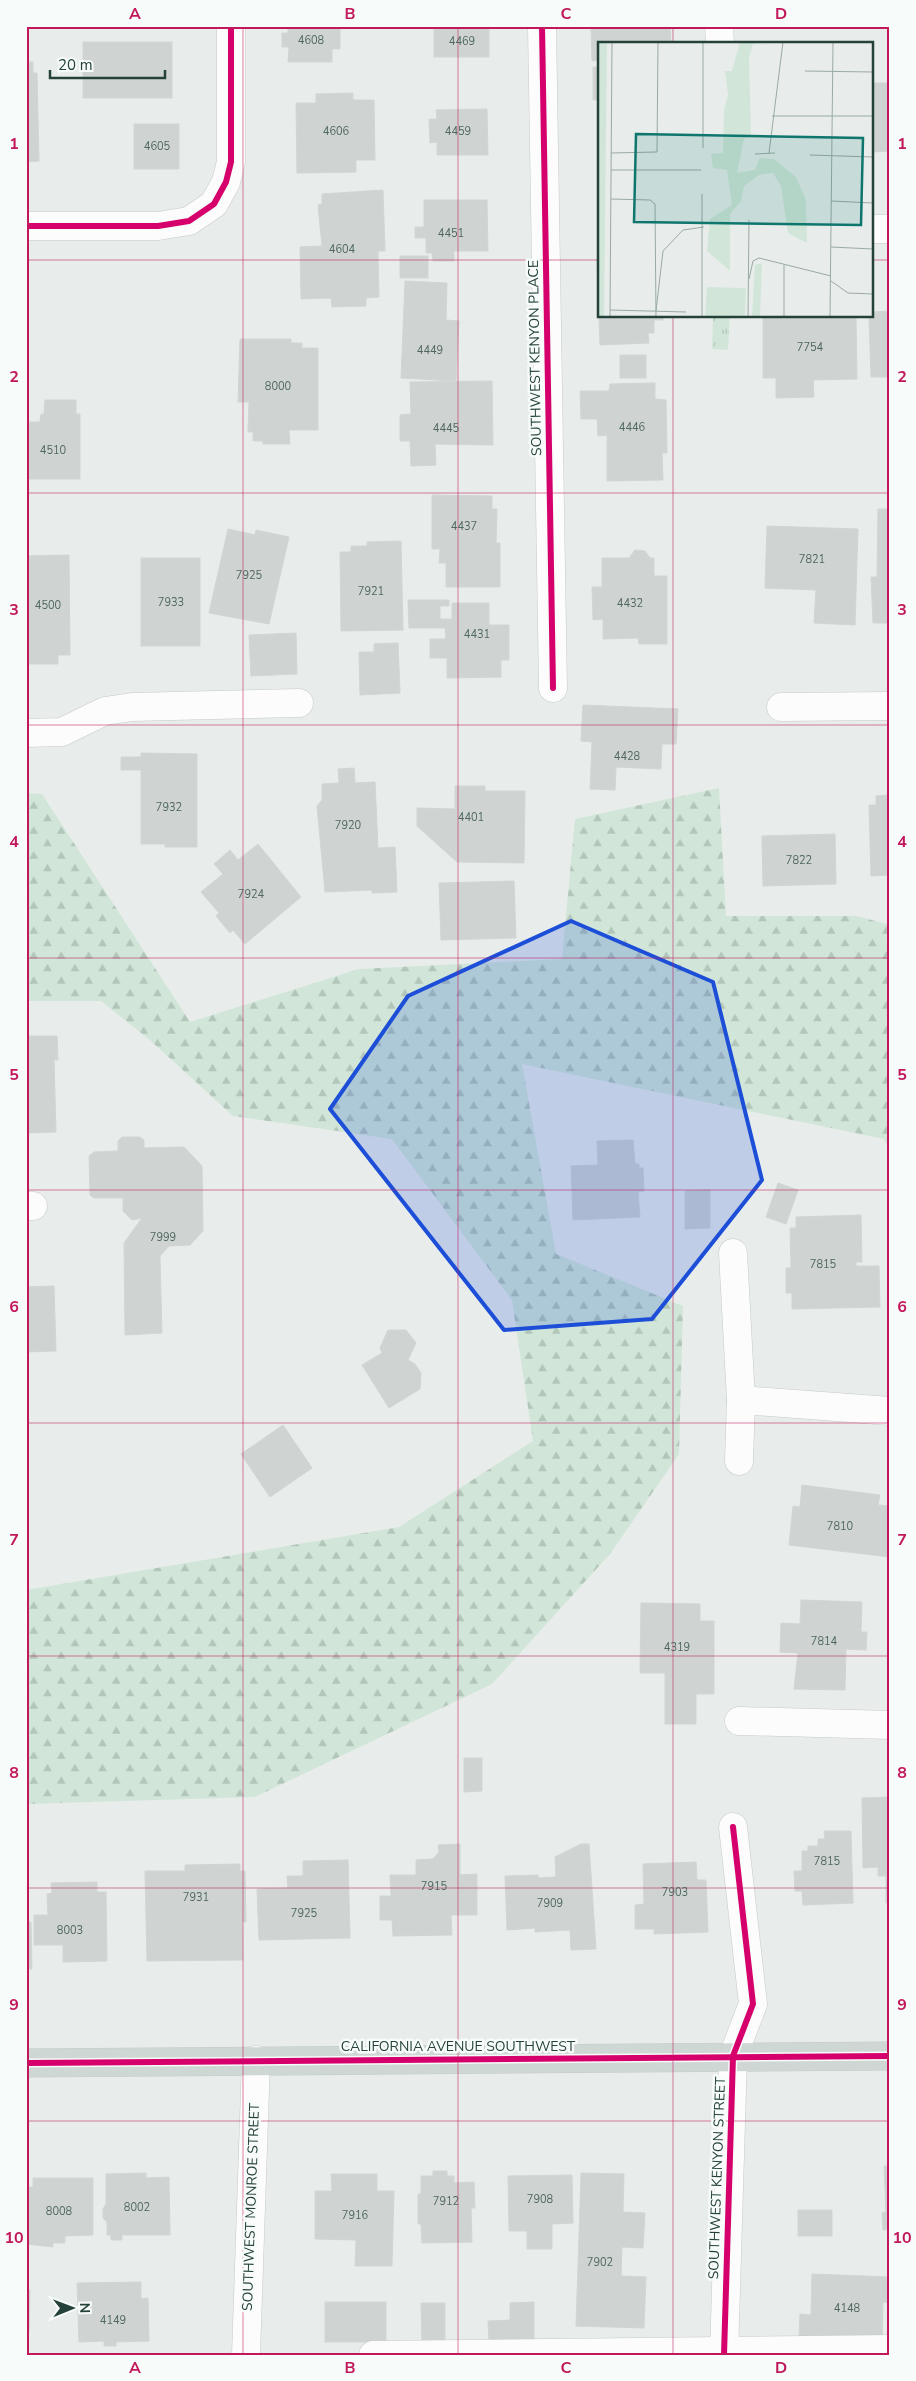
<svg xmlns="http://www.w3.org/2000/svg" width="916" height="2381" font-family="'Nunito Sans',sans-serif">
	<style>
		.grass { fill: url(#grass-tufts) }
		.forest { fill: url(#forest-firs) }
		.building { fill: #cfd4d2; stroke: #d1d6d4 }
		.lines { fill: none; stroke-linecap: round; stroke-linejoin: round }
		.minor-casing { stroke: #c5cac8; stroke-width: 29 }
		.major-casing { stroke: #c3ccc9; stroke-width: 29 }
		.minor { stroke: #fcfcfc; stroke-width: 28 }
		.major { stroke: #cfd7d5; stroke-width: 28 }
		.cycleway-casing { stroke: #f7fbf9; stroke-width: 9 }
		.cycleway { stroke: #d6006c; stroke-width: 6 }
		.marked { fill: #1d4ed8; fill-opacity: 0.2; stroke: #1d4ed8; stroke-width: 4; stroke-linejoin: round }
		.grid { fill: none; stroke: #c2185b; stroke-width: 1; stroke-opacity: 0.55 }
		.labels { text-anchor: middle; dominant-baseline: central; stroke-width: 5; stroke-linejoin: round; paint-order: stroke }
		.number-label { font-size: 11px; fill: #506761 }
		.street-label { font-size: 14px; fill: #24423a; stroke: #f7fbf9 }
		.inset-road { fill: none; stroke: #9aa9a4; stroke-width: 1 }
		.view { fill: #0f766e; fill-opacity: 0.15; stroke: #0f766e; stroke-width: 2.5 }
		.inset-edge { fill: none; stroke: #24423a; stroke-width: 2.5 }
		.neatline { fill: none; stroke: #c2185b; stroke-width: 2 }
		.grid-label { font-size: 16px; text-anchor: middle; font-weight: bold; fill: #c2185b }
	</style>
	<defs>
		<pattern id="grass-tufts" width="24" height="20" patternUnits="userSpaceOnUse" patternTransform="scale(1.25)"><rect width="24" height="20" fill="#d1e6d8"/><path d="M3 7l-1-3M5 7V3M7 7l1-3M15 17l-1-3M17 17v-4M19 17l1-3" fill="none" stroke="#b3c6ba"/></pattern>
		<pattern id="forest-firs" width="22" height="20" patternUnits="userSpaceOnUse" patternTransform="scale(1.25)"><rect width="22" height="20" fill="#d1e6d8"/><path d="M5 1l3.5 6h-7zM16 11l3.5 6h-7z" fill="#b3c6ba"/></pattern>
	</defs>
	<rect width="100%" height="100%" fill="#e8edeb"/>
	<polygon class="grass" points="713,316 730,316 728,350 712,349"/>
	<polygon class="forest" points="719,788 726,916 857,916 890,925 890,1149 884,1139 522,1064 556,1254 683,1306 679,1454 610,1554 492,1684 255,1797 26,1804 26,1590 399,1527 533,1441 512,1300 392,1139 233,1116 151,1041 101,1001 26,1001 26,793 42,794 190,1022 359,969 562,959 575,819"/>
	<g class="building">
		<polygon points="288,26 340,26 340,49 332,49 332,62 288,62 289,47 282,47 282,33 288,33"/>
		<rect x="434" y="26" width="55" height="31"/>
		<polygon points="591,26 670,26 671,44 600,44 600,60 592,61"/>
		<rect x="83" y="42" width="89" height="56"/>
		<polygon points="26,62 33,62 33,73 37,73 39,161 26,162"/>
		<polygon points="593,67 600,67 600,160 599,100 593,100"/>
		<polygon points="872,83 890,83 890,151 872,152"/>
		<polygon points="353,93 353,100 374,100 375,160 356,160 356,172 297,173 296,103 316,103 316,94"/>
		<polygon points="487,109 488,155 437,155 437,142 430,143 429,119 437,119 436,110"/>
		<rect x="134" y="124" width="45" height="45"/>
		<polygon points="598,183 600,183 599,242"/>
		<polygon points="383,190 385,251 378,251 379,297 366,298 366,306 332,307 331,298 301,299 300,247 322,246 318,205 322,204 322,194"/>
		<polygon points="424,200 487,200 488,251 454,251 454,261 433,261 432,253 426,253 426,238 415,238 415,227 424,227"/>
		<rect x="400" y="256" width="28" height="22"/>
		<polygon points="597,259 600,259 600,316 663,316 663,320 654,320 654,333 648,333 649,343 600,345"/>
		<polygon points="405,281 447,283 446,320 459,321 456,381 401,378"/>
		<polygon points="890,311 890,377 871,377 869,316 872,316 872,312"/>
		<polygon points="763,316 856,316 857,379 813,380 814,397 776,398 776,378 763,378"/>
		<polygon points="240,339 291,339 291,343 302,343 302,348 318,348 318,430 289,430 290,444 263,444 263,441 253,441 253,432 248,432 249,402 238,402"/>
		<rect x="620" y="355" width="26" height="23"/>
		<polygon points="492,381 493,445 435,444 436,465 411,466 410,441 400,441 400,415 411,414 410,382"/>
		<polygon points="655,383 655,399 666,400 667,453 662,453 663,480 607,481 607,435 598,436 597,419 581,419 580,391 609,391 610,384"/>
		<polygon points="45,400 76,400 76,414 80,414 80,479 26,479 26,422 40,422 41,414 44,414"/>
		<polygon points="432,495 492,496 492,509 497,509 496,543 500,543 500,587 446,587 446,563 439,563 440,549 432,549"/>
		<polygon points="878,509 890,509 890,623 873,623 871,577 877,577"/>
		<polygon points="767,526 858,529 855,625 814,623 816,590 765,588"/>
		<polygon points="228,529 255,535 256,530 289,537 269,624 209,613"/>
		<polygon points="401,541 403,630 341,631 340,552 351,552 351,546 367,546 367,542"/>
		<polygon points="635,550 645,551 650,558 654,558 654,576 667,576 667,644 639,644 638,638 603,639 603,619 593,620 592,587 602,587 602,558 629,558"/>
		<polygon points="69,555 70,655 58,655 58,664 26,664 26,556"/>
		<rect x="141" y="558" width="59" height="88"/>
		<polygon points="408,600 449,600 449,606 440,606 440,619 452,619 452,603 489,603 489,625 509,625 509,660 501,660 501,677 447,678 447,658 430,658 430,639 446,639 445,628 409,628"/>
		<polygon points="296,633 297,674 251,676 249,635"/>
		<polygon points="398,643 400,693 360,695 359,652 374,652 374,644"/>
		<polygon points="583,705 678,709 676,744 662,744 661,769 616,767 615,790 590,789 592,742 581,741"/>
		<polygon points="141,753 197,754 197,847 165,847 165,844 141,844 141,770 121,770 121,757 141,757"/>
		<polygon points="354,768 355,783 375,782 378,848 395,847 397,892 372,893 372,890 325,892 317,806 322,800 322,784 339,783 338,769"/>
		<polygon points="455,786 485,786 485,791 525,791 524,863 457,862 417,826 417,808 455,809"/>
		<polygon points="890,795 890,875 871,876 869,805 876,805 876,796"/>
		<polygon points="835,834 836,884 763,886 762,836"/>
		<polygon points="258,844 301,897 245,944 233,930 230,933 216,916 219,913 201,892 223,874 214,864 230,850 238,860"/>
		<polygon points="514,881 516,938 441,940 439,883"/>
		<polygon points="26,1036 57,1036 58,1060 54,1060 56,1132 26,1133"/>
		<polygon points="122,1137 140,1137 144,1140 144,1148 184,1147 202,1166 203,1231 190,1245 169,1246 160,1256 162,1333 125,1335 124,1243 142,1218 132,1220 123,1211 123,1198 94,1198 90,1195 89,1156 94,1152 118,1151 118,1141"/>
		<polygon points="633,1140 635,1164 639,1164 639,1168 643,1168 644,1191 638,1192 640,1217 573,1220 571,1166 598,1165 597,1141"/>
		<polygon points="778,1183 798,1190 786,1224 766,1217"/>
		<polygon points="710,1190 710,1228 685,1229 685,1191"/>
		<polygon points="861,1215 862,1262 856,1262 856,1266 879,1266 880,1307 792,1309 792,1293 786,1293 786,1268 791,1268 790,1228 796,1228 796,1217"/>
		<polygon points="54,1286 56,1351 26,1352 26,1287"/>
		<polygon points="388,1330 406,1330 416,1343 408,1360 415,1364 421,1373 420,1389 389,1408 362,1365 382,1353 380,1348"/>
		<polygon points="283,1425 312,1468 270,1497 241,1454"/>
		<polygon points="802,1485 880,1495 878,1505 890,1506 890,1557 789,1545 793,1506 800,1507"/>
		<polygon points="801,1600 862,1602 861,1632 867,1632 866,1650 846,1649 845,1690 794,1689 798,1653 780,1652 781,1623 800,1624"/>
		<polygon points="641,1603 700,1604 700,1621 714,1621 714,1694 696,1694 696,1724 665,1724 665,1673 640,1673"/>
		<polygon points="464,1758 482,1758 482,1791 464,1792"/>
		<polygon points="890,1797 890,1903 886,1903 886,1876 878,1876 878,1867 863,1868 862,1798"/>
		<polygon points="824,1831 851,1831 853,1903 803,1905 802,1891 795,1891 794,1871 802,1871 802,1851 808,1851 808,1846 818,1846 818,1839 825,1839"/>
		<polygon points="460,1844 460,1875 477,1874 477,1915 451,1915 452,1935 393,1936 392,1920 380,1920 380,1896 391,1896 390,1875 416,1875 416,1860 433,1859 439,1852 438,1845"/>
		<polygon points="581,1844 589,1844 596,1949 571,1950 570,1930 535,1932 535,1928 507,1930 505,1876 538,1875 538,1878 556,1877 555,1857"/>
		<polygon points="348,1860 350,1938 259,1940 257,1889 288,1888 287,1876 303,1876 303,1861"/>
		<polygon points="696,1862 697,1880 706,1880 708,1932 654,1934 654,1929 635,1929 635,1905 644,1904 643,1864"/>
		<polygon points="240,1864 240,1871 245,1871 246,1922 242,1922 243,1960 147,1961 145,1871 185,1871 185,1865"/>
		<polygon points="97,1882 97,1892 106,1892 107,1961 63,1962 63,1945 34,1945 34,1915 48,1915 47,1894 52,1893 51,1883"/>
		<polygon points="26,1922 31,1922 32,1969 26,1969"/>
		<polygon points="884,2166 890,2166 890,2229 883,2230 882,2213 886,2212"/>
		<polygon points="433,2171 447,2171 447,2176 454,2176 454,2183 474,2182 475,2208 471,2208 472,2242 422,2243 421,2224 418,2224 418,2194 421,2194 421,2176 433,2176"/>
		<polygon points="146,2173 146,2178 169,2177 170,2235 122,2235 122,2240 111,2240 111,2235 107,2235 107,2222 103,2218 103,2209 106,2204 106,2174"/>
		<polygon points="581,2173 624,2174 623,2212 645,2213 643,2248 622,2247 621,2276 646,2277 644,2328 576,2326"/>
		<polygon points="331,2174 377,2174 377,2191 394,2191 392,2266 355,2266 356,2240 315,2239 315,2191 332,2191"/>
		<polygon points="572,2175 573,2223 552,2224 552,2249 527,2249 527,2231 509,2231 508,2176"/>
		<polygon points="33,2178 93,2178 93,2235 65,2236 65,2243 53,2243 53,2247 26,2244 26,2187 33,2187"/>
		<rect x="798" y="2210" width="34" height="26"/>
		<polygon points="812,2274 890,2277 890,2303 883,2302 882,2341 799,2338 800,2314 811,2315"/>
		<polygon points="141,2282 141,2299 148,2298 149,2341 116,2342 116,2346 104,2346 104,2341 79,2342 77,2283"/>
		<polygon points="26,2290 30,2290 29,2332 26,2332"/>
		<rect x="325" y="2302" width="61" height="40"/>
		<polygon points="534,2302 534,2341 489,2341 488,2321 510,2320 510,2303"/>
		<polygon points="421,2303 445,2303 445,2341 422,2342"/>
	</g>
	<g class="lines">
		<g class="minor-casing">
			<g id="minor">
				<polyline points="542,26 553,688"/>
				<polyline points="719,26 720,44"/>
				<polyline points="26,226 158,226 189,221 214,204 226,182 231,162 231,26"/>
				<polyline points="872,229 890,229"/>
				<polyline points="781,707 890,706"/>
				<polyline points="26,733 62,732 105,711 132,707 299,703"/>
				<polyline points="26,1206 33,1206"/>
				<polyline points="733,1253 741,1400 739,1461"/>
				<polyline points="741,1400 890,1411"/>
				<polyline points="739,1721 890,1725"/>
				<polyline points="246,2355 256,2060"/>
				<polyline points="373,2355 890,2349"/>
				<polyline points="724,2355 733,2056 753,2004 733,1827"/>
			</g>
		</g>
		<g class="major-casing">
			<polyline id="major" points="26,2063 890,2056"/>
		</g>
		<use href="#minor" class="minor"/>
		<use href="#major" class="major"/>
		<g class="cycleway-casing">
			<g id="cycleway">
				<polyline points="542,26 553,688"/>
				<polyline points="26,226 158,226 189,221 214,204 226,182 231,162 231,26"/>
				<polyline points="26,2063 890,2056"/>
				<polyline points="724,2355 733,2056 753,2004 733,1827"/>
			</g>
		</g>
		<use href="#cycleway" class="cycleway"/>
	</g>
	<path class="marked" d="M571,921L713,982L762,1180L652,1319L504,1330L330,1109L408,996Z"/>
	<path class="grid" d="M243,26V2355M458,26V2355M673,26V44M26,260H600M872,260H890M673,316V2355M26,493H890M26,725H890M26,958H890M26,1190H890M26,1423H890M26,1656H890M26,1888H890M26,2121H890"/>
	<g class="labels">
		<g class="number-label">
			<text x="311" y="40">4608</text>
			<text x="462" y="41">4469</text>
			<text x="336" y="131">4606</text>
			<text x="458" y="131">4459</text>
			<text x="157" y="146">4605</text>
			<text x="451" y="233">4451</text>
			<text x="342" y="249">4604</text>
			<text x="810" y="347">7754</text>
			<text x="430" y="350">4449</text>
			<text x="278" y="386">8000</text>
			<text x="632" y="427">4446</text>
			<text x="446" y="428">4445</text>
			<text x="53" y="450">4510</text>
			<text x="464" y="526">4437</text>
			<text x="812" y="559">7821</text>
			<text x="249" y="575">7925</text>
			<text x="371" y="591">7921</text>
			<text x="171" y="602">7933</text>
			<text x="630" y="603">4432</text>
			<text x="48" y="605">4500</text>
			<text x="477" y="634">4431</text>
			<text x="627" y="756">4428</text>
			<text x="169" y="807">7932</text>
			<text x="471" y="817">4401</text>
			<text x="348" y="825">7920</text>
			<text x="799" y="860">7822</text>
			<text x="251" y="894">7924</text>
			<text x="163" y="1237">7999</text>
			<text x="823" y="1264">7815</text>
			<text x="840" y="1526">7810</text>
			<text x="824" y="1641">7814</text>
			<text x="677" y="1647">4319</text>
			<text x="827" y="1861">7815</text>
			<text x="434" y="1886">7915</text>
			<text x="675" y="1892">7903</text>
			<text x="196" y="1897">7931</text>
			<text x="550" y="1903">7909</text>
			<text x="304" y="1913">7925</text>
			<text x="70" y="1930">8003</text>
			<text x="540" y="2199">7908</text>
			<text x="446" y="2201">7912</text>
			<text x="137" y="2207">8002</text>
			<text x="59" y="2211">8008</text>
			<text x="355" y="2215">7916</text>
			<text x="600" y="2262">7902</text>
			<text x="847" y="2308">4148</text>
			<text x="113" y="2320">4149</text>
		</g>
		<g class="street-label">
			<text transform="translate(535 358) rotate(-91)">SOUTHWEST KENYON PLACE</text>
			<text x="458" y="2046">CALIFORNIA AVENUE SOUTHWEST</text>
			<text transform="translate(717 2178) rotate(-88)">SOUTHWEST KENYON STREET</text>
			<text transform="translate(251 2207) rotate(-88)">SOUTHWEST MONROE STREET</text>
		</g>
	</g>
	<g transform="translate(598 42)">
		<rect width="275" height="275" fill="#e8edeb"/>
		<path d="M142,0L173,3L155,2L151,16L153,93L146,97L139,131L157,128L162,116L176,117L198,135L208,158L209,201L190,191L183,144L175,131L161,133L146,144L143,159L132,172V229L109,209L112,177L134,163L129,128L115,126L113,112L125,111L126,68L130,53L127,29H134ZM164,221L162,275H154L157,223ZM109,245L148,246L147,275H107Z" fill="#d1e6d8"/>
		<path d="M0,0H9L6,275H0Z" fill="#d1e6d8"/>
		<path class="inset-road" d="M207,29L275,30M174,74H275M105,106V0M13,111L59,110L60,0M171,111L185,0M157,112L177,111M212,113L275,115M13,128H103M104,152V275M13,157L52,158L57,162L58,275M233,159L275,161M233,205L275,207M151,237L155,219L161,216L233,234M233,239L250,251L275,252M12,268L88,270M58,269L65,209L85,188L106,185M12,275L14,0M150,275L151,178M186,275V223M232,275L235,0"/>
		<path class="view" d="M38,92L265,96L263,183L36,180Z"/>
		<rect width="275" height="275" class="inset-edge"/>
	</g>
	<rect width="916" height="2381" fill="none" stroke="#f7fbf9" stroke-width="55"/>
	<g transform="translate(72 2308) rotate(89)" stroke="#f7fbf9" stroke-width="4" paint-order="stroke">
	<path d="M0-4L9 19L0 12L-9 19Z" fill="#24423a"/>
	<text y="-8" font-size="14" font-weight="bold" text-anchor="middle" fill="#24423a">N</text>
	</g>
	<path d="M50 70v8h115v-8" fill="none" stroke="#24423a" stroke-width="2.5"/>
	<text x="58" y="70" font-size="15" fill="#24423a" stroke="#f7fbf9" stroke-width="4" paint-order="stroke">20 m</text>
	<rect x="28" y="28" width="860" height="2326" class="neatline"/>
	<g class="grid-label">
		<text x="135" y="19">A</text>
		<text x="350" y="19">B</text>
		<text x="566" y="19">C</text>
		<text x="781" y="19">D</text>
		<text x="14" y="149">1</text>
		<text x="902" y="149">1</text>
		<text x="14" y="382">2</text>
		<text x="902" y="382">2</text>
		<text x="14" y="615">3</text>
		<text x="902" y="615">3</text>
		<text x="14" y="847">4</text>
		<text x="902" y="847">4</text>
		<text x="14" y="1080">5</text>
		<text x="902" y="1080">5</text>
		<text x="14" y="1312">6</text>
		<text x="902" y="1312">6</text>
		<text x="14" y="1545">7</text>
		<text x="902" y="1545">7</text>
		<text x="14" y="1778">8</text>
		<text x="902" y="1778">8</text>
		<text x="14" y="2010">9</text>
		<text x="902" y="2010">9</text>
		<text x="14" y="2243">10</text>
		<text x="902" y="2243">10</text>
		<text x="135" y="2373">A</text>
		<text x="350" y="2373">B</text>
		<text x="566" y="2373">C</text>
		<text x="781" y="2373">D</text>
	</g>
</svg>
